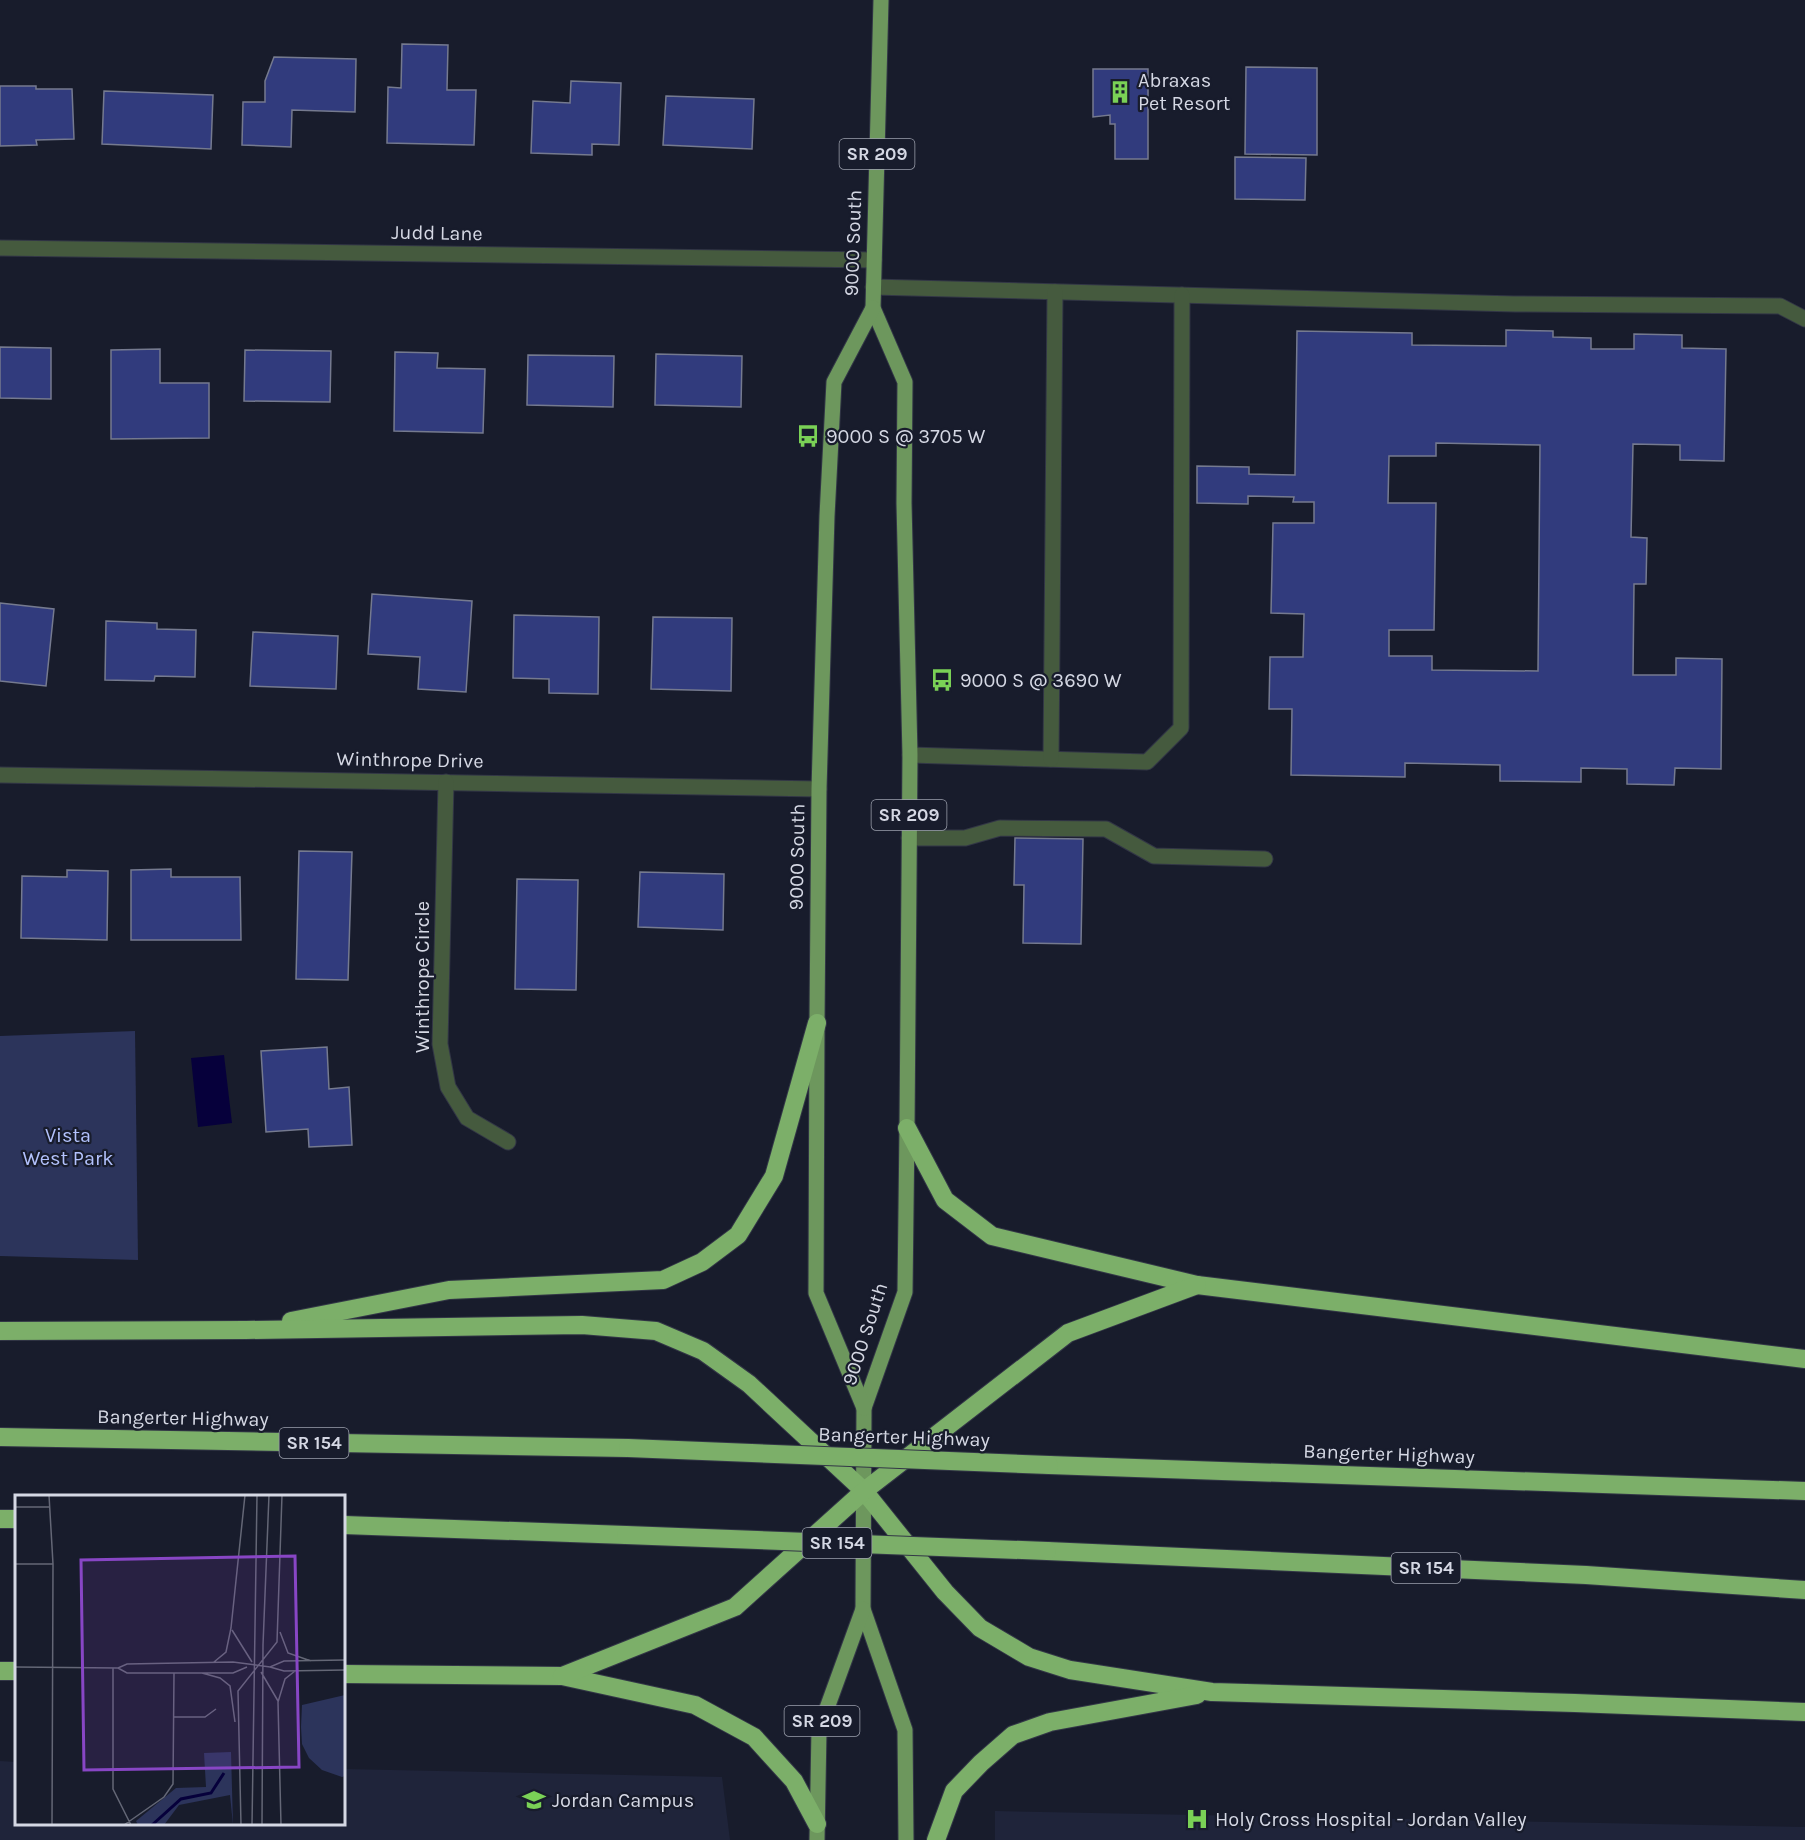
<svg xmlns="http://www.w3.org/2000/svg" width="1805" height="1840" font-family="Karla,sans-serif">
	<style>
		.built { fill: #1f243a }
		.green { fill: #2c345b }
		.water { fill: #06003b }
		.building { fill: #313b7d; stroke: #757a8f; stroke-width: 1.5; fill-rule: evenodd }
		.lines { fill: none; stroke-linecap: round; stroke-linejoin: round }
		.service-casing { stroke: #323646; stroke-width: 17 }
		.minor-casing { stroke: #323646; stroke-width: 17 }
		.primary-casing { stroke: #323646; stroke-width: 17 }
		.motorway-casing { stroke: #323646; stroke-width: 20 }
		.service { stroke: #455a3e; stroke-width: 15 }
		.minor { stroke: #455a3e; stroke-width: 15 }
		.primary { stroke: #6d975d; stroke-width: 15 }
		.motorway { stroke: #7caf69; stroke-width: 18 }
		.motorway-bridge-casing { stroke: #323646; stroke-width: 20; stroke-linecap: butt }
		.motorway-bridge { stroke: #7caf69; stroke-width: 18 }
		.labels { text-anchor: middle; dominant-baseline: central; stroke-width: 4.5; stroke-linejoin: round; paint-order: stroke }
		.shield { fill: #181c2c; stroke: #9ca0ad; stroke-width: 1.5 }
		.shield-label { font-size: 18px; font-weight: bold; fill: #d5d8e4 }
		.poi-label { font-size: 20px; fill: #d5d8e4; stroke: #181c2c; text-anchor: start }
		.street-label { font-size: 20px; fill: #d5d8e4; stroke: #181c2c }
		.park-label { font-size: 20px; fill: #b3c2fd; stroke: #181c2c }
		.inset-river { fill: none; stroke: #06003b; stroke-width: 3 }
		.inset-road { fill: none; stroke: #646776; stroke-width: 1.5 }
		.view { fill: #8846c5; fill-opacity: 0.15; stroke: #8846c5; stroke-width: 3 }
		.inset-edge { fill: none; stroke: #d5d8e4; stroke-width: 3 }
	</style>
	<rect width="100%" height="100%" fill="#181c2c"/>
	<g class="built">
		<polygon points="0,1761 16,1762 16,1824 344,1824 344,1769 722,1777 730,1840 0,1840"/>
		<polygon points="995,1811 1805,1827 1805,1840 995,1840"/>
	</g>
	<polygon class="green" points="135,1031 138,1260 0,1256 0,1036"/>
	<polygon class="water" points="224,1055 232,1123 198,1127 191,1058"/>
	<g class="building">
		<polygon points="402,44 448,45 447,90 476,90 474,145 387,143 388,87 401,88"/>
		<polygon points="274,57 356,59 355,112 292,110 291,147 242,145 243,102 265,102 265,81"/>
		<polygon points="1246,67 1317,68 1317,155 1245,154"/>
		<polygon points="1093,69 1148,69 1148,159 1115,159 1115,124 1110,124 1110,115 1093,117"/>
		<polygon points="571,81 621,83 619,145 592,144 592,155 531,153 533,101 570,103"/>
		<polygon points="0,86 36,86 36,89 72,89 74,139 36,140 37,145 0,146"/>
		<polygon points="104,91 213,95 211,149 102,144"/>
		<polygon points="666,96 754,99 752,149 663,145"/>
		<polygon points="1235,157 1306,158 1305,200 1235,199"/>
		<path d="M1506,330L1553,331V337L1591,338V349H1634V334L1682,335V348L1726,349L1724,461L1680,460V445L1633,444L1631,537L1647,538L1646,584H1634L1633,675H1676V658L1722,659L1721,769L1675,768L1674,785L1627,784V769L1581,768V782L1500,781V765L1405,763V777L1291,775L1292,709H1269L1270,657H1303L1304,614L1271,613L1273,523H1314V502H1293L1294,497L1248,496V504L1197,503V466L1249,467V474L1295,475L1297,331L1412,333V345L1506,346ZM1436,443L1540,445L1538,671L1432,670V656H1389V630H1434L1436,503H1388L1389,456H1436Z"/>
		<polygon points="0,347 51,348 51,399 0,398"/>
		<polygon points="160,349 160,383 209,383 209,438 111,439 111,350"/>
		<polygon points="245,350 331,351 330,402 244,401"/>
		<polygon points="395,352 438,353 437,368 485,369 483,433 394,431"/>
		<polygon points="656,354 742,356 741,407 655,405"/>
		<polygon points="528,355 614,356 613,407 527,405"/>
		<polygon points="372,594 472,601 466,692 418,689 420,657 368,654"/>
		<polygon points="0,603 54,609 46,686 0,681"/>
		<polygon points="514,615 599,617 598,694 549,693 549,679 513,678"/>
		<polygon points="653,617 732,618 731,691 651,689"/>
		<polygon points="106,621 157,623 157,629 196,630 195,677 155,676 154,681 105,680"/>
		<polygon points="253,632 338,636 336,689 250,686"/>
		<polygon points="1015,838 1083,839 1081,944 1023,943 1024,885 1014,885"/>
		<polygon points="299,851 352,852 348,980 296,979"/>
		<polygon points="171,869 171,877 240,877 241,940 131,940 131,870"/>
		<polygon points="67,870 108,871 107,940 21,938 22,876 67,877"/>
		<polygon points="640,872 724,874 723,930 638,927"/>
		<polygon points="517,879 578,880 576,990 515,989"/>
		<polygon points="327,1047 329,1089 349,1087 352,1145 309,1147 308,1129 266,1132 261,1051"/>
	</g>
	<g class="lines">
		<g class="service-casing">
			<g id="service">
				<polyline points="873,287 1515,304 1780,306 1805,319"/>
				<polyline points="910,755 1147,762 1181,728 1182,295"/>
				<polyline points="1051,759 1055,292"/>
				<polyline points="909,838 965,838 1000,828 1106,829 1154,856 1265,859"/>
			</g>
		</g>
		<g class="minor-casing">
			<g id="minor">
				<polyline points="0,248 874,260"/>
				<polyline points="0,775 819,789"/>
				<polyline points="446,782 440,1044 448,1087 467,1118 508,1142"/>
			</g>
		</g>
		<g class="primary-casing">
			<g id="primary">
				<polyline points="881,0 873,308 905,382 904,503 910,755 907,1128 905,1292 864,1408 863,1609 905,1730 906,1840"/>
				<polyline points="864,1408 816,1293 817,1023 819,789 827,516 834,382 873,308"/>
				<polyline points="817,1840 819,1730 863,1609"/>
			</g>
		</g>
		<g class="motorway-casing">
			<g id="motorway">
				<polyline points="907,1128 945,1200 992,1236 1197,1285 1805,1359"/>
				<polyline points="291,1321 449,1290 663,1280 702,1262 738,1235 774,1176 817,1023"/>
				<polyline points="0,1331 246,1330 582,1325 656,1331 703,1351 749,1384 864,1491 945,1592 980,1628 1029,1657 1070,1670 1212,1692 1575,1703 1805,1712"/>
				<polyline points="0,1437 628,1448"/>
				<polyline points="1049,1465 1805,1491"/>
				<polyline points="0,1519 16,1519"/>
				<polyline points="344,1525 626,1535"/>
				<polyline points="1047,1551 1586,1575 1805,1590"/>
				<polyline points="0,1671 16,1671"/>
				<polyline points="344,1674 562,1676 695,1705 754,1737 794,1781 817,1824"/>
				<polyline points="562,1676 735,1607 864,1491 1068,1333 1197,1285"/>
				<polyline points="936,1840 954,1791 981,1763 1013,1735 1050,1722 1197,1695"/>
			</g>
		</g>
		<use href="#service" class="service"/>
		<use href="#minor" class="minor"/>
		<use href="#primary" class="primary"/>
		<use href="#motorway" class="motorway"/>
		<g class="motorway-bridge-casing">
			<g id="motorway-bridge">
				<polyline points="628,1448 1049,1465"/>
				<polyline points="626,1535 1047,1551"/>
			</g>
		</g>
		<use href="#motorway-bridge" class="motorway-bridge"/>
	</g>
	<defs>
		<g id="building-bare" transform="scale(1.8)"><path d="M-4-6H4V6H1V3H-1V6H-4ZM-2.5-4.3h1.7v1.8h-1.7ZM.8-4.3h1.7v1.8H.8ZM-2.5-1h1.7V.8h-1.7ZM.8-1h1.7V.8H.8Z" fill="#7ad156" stroke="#181c2c" stroke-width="2.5" paint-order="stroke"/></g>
		<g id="bus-bare" transform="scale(1.8)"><path d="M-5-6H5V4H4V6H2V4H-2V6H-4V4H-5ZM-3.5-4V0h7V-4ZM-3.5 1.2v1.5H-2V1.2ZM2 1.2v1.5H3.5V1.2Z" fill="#7ad156" stroke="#181c2c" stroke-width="2.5" paint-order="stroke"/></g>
		<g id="university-bare" transform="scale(1.8)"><path d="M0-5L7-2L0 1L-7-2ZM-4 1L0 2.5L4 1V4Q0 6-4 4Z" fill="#7ad156" stroke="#181c2c" stroke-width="2.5" paint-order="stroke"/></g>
		<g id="hospital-bare" transform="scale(1.8)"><path d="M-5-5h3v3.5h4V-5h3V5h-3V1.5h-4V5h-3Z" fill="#7ad156" stroke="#181c2c" stroke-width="2.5" paint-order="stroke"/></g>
	</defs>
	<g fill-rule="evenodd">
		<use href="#building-bare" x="1120" y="92"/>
		<use href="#bus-bare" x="808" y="436"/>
		<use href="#bus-bare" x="942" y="680"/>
		<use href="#university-bare" x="534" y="1800"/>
		<use href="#hospital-bare" x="1197" y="1819"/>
	</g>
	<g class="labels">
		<g class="shield">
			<rect x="839.5" y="139" width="75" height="30" rx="4.5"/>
			<rect x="871.5" y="800" width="75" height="30" rx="4.5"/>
			<rect x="279.5" y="1428" width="69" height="30" rx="4.5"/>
			<rect x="802.5" y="1528" width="69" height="30" rx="4.5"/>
			<rect x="1391.5" y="1553" width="69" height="30" rx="4.5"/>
			<rect x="784.5" y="1706" width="75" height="30" rx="4.5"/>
		</g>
		<g class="shield-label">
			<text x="877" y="154">SR 209</text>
			<text x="909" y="815">SR 209</text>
			<text x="314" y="1443">SR 154</text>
			<text x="837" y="1543">SR 154</text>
			<text x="1426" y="1568">SR 154</text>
			<text x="822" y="1721">SR 209</text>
		</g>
		<g class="poi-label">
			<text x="1138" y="80">Abraxas<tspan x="1138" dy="23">Pet Resort</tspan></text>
			<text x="826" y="436">9000 S @ 3705 W</text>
			<text x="960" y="680">9000 S @ 3690 W</text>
			<text x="552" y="1800">Jordan Campus</text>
			<text x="1215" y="1819">Holy Cross Hospital - Jordan Valley</text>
		</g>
		<g class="street-label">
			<text transform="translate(437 233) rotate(1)">Judd Lane</text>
			<text transform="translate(853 243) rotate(-88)">9000 South</text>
			<text transform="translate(410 760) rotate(1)">Winthrope Drive</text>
			<text transform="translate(797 857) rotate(-89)">9000 South</text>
			<text transform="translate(422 977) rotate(-90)">Winthrope Circle</text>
			<text transform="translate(865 1334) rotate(-72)">9000 South</text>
			<text transform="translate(183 1418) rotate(1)">Bangerter Highway</text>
			<text transform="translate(904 1437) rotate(2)">Bangerter Highway</text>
			<text transform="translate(1389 1454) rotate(2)">Bangerter Highway</text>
		</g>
		<g class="park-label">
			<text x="68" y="1135">Vista<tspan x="68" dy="23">West Park</tspan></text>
		</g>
	</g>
	<g transform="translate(15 1495)">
		<rect width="330" height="330" fill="#181c2c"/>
		<path d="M330,200V281L327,282L307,275L294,263L287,249L286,232L287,210ZM216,257L218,330L215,300L164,310L149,330H123L121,326L161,293L191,292L189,258Z" fill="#2c345b"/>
		<path class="inset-river" d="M137,330L166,304L196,298L209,278"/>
		<path class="inset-road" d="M34,0L38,69L37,330M0,12H34M0,69H38M217,135L237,167M265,137L273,158L296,166M199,167L211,157L216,133L230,0M0,172L103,173L112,169L218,167L255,172L269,166L330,165M255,172L269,176L330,175M98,173V294L116,330M103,173L112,178H218L232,172M246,177L263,206M187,178L205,183L215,191L220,227M159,222H190L201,214M109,330L149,302L158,289L159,178M226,330L223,196L262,147L267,0M237,330L242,0M247,330L248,150L254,0M266,330L263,207L270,184L280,176"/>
		<path class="view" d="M280,61L284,272L69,275L66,65Z"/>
		<rect width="330" height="330" class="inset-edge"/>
	</g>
</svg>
